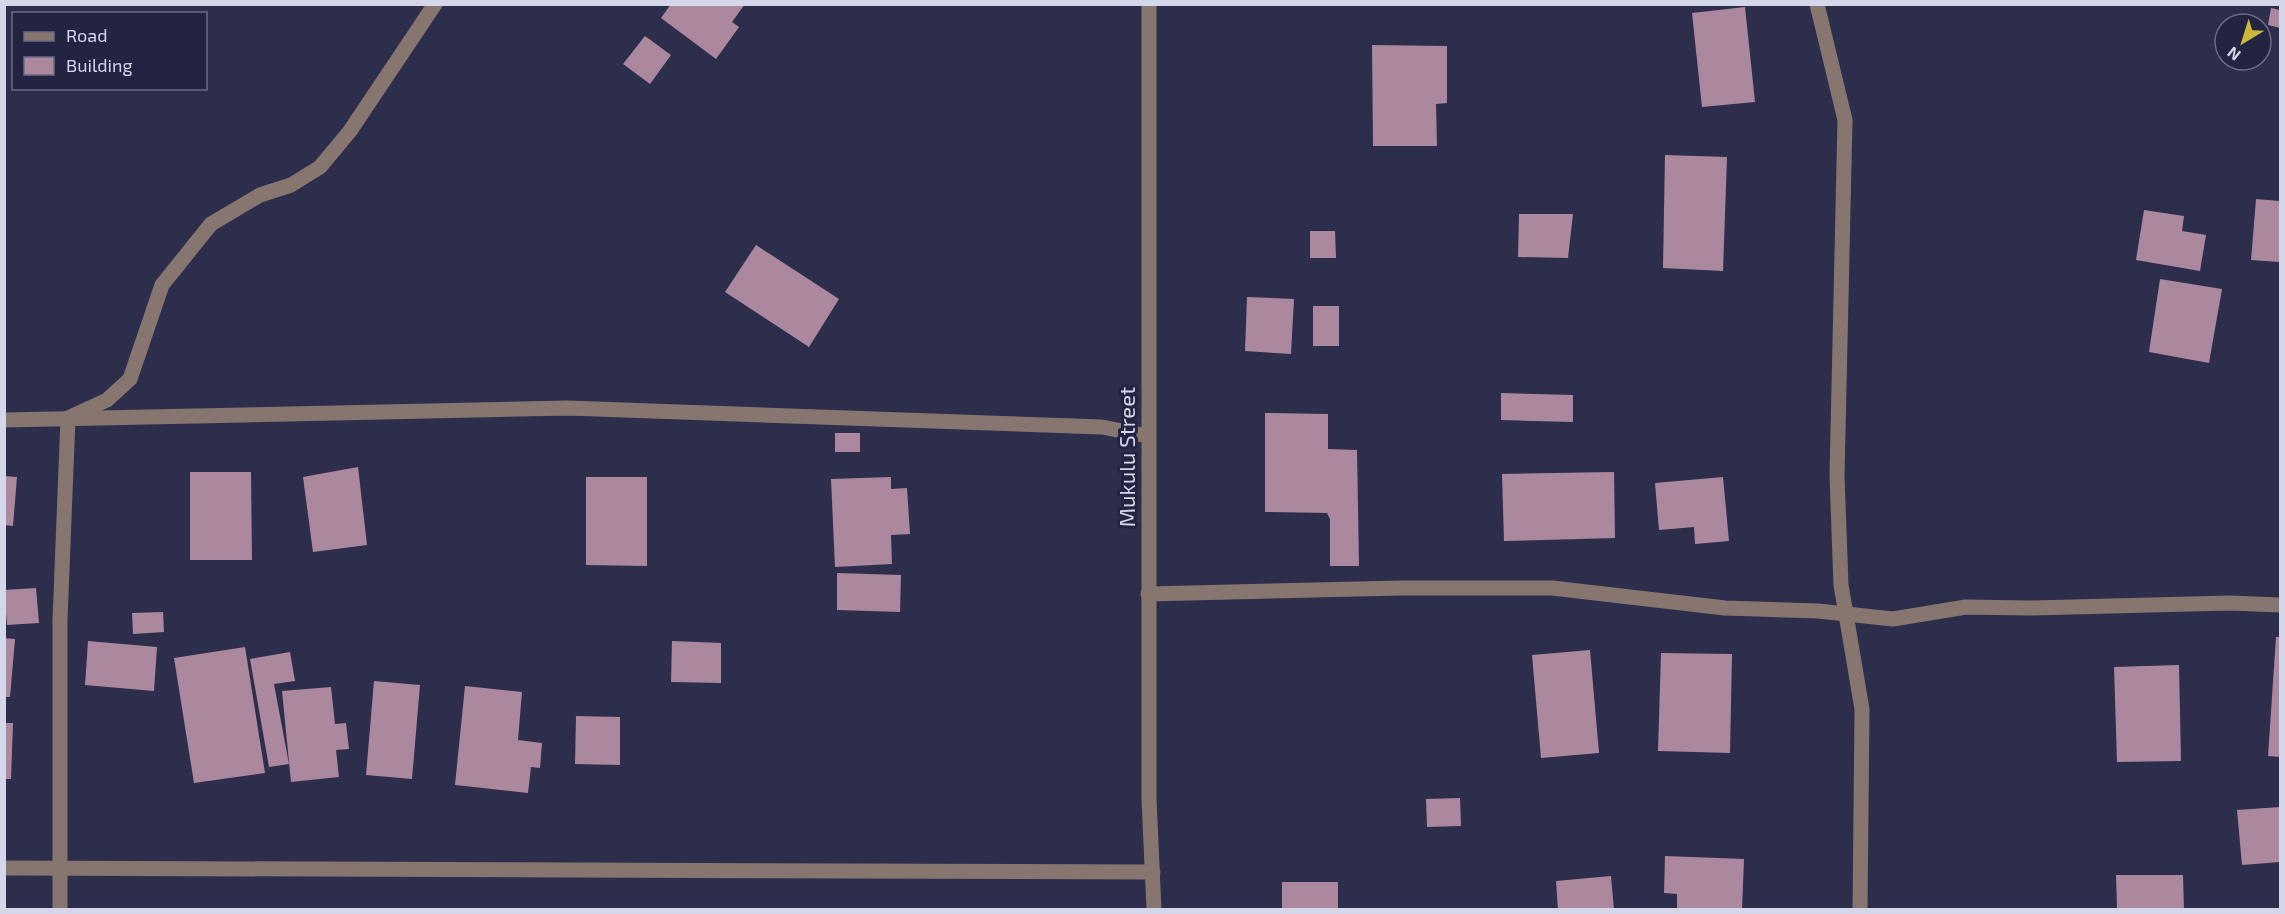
<svg xmlns="http://www.w3.org/2000/svg" width="2285" height="914" font-family="'Exo 2',sans-serif">
	<style>
		.building { fill: #ac889e }
		.lines { fill: none; stroke-linecap: round; stroke-linejoin: round }
		.minor { stroke: #87756f; stroke-width: 15 }
		.labels { text-anchor: middle; dominant-baseline: central; stroke-width: 6; stroke-linejoin: round; paint-order: stroke }
		.street-label { font-size: 22px; fill: #d4d6e9; stroke: #232441 }
	</style>
	<rect width="100%" height="100%" fill="#2d2e4c"/>
	<g class="building">
		<polygon points="671,4 745,4 732,22 739,27 716,59 661,18"/>
		<polygon points="1745,7 1755,102 1702,107 1692,13"/>
		<polygon points="2271,8 2280,10 2280,28 2268,25"/>
		<polygon points="645,36 671,55 650,84 623,64"/>
		<polygon points="1372,45 1447,46 1447,103 1436,104 1437,146 1373,146"/>
		<polygon points="1665,155 1727,157 1723,271 1663,268"/>
		<polygon points="2256,199 2280,201 2280,262 2251,260"/>
		<polygon points="2144,210 2184,216 2182,231 2206,235 2200,271 2136,260"/>
		<polygon points="1519,214 1573,214 1568,258 1518,257"/>
		<polygon points="1310,231 1335,231 1336,258 1310,258"/>
		<polygon points="756,245 839,299 809,347 725,292"/>
		<polygon points="2160,279 2222,289 2209,363 2149,352"/>
		<polygon points="1247,297 1294,299 1291,354 1245,351"/>
		<rect x="1313" y="306" width="26" height="40"/>
		<polygon points="1501,393 1573,395 1573,422 1501,420"/>
		<polygon points="1265,413 1328,414 1328,449 1357,450 1359,566 1330,566 1330,519 1327,513 1265,512"/>
		<rect x="835" y="433" width="25" height="19"/>
		<polygon points="358,467 367,545 313,552 303,477"/>
		<polygon points="190,472 251,472 252,560 190,560"/>
		<polygon points="1614,472 1615,538 1504,541 1502,474"/>
		<polygon points="4,476 17,477 13,526 4,525"/>
		<polygon points="586,477 647,477 647,566 586,565"/>
		<polygon points="891,477 891,489 907,488 910,534 891,535 892,564 835,567 831,479"/>
		<polygon points="1723,477 1729,541 1695,544 1694,527 1659,530 1655,483"/>
		<polygon points="837,573 901,575 900,612 837,610"/>
		<polygon points="36,588 39,623 7,625 4,590"/>
		<polygon points="163,612 164,632 133,634 132,613"/>
		<polygon points="2276,637 2280,637 2280,757 2268,756"/>
		<polygon points="4,638 15,639 10,697 4,697"/>
		<polygon points="88,641 157,647 154,691 85,685"/>
		<polygon points="672,641 721,643 721,683 671,682"/>
		<polygon points="245,647 265,773 194,783 174,658"/>
		<polygon points="1590,650 1599,753 1541,758 1532,655"/>
		<polygon points="290,652 295,681 274,684 289,764 269,767 250,659"/>
		<polygon points="1661,653 1732,654 1730,753 1658,751"/>
		<polygon points="2179,665 2181,761 2117,762 2114,667"/>
		<polygon points="374,681 420,685 412,779 366,775"/>
		<polygon points="465,686 522,692 518,740 542,743 540,768 531,767 528,793 455,785"/>
		<polygon points="331,687 335,724 346,723 349,749 336,750 339,777 291,782 282,691"/>
		<polygon points="576,716 620,717 620,765 575,764"/>
		<polygon points="4,723 13,723 11,779 4,779"/>
		<polygon points="1460,798 1461,826 1427,827 1426,799"/>
		<polygon points="2280,807 2280,862 2242,865 2237,810"/>
		<polygon points="1665,856 1744,859 1742,910 1677,910 1677,894 1664,893"/>
		<polygon points="2116,875 2183,875 2184,910 2117,910"/>
		<polygon points="1611,876 1614,910 1558,910 1556,881"/>
		<rect x="1282" y="882" width="56" height="28"/>
	</g>
	<g class="lines">
		<g class="minor">
			<polyline points="1149,4 1149,799 1154,910"/>
			<polyline points="1817,4 1845,120 1837,476 1841,585 1862,709 1860,910"/>
			<polyline points="4,420 568,408 1102,427 1148,436"/>
			<polyline points="1148,594 1402,588 1552,588 1725,608 1818,611 1893,619 1966,607 2029,608 2230,603 2280,605"/>
			<polyline points="4,868 1153,872"/>
			<polyline points="60,910 60,620 68,418 107,400 130,379 162,285 211,224 260,195 291,185 320,167 350,131 435,4"/>
		</g>
	</g>
	<g class="labels">
		<g class="street-label">
			<text transform="translate(1126 457) rotate(-90)">Mukulu Street</text>
		</g>
	</g>
	<rect width="2285" height="914" fill="none" stroke="#d4d6e9" stroke-width="12"/>
	<rect x="12" y="12" width="195" height="78" fill="#232441" stroke="#6a6b84" stroke-width="1.5"/>
	<rect x="24" y="32" width="30" height="9" fill="#87756f" stroke="#6a6b84" stroke-width="1.5"/>
	<text x="66" y="42" font-size="18" fill="#d4d6e9">Road</text>
	<rect x="24" y="57" width="30" height="18" fill="#ac889e" stroke="#6a6b84" stroke-width="1.5"/>
	<text x="66" y="72" font-size="18" fill="#d4d6e9">Building</text>
	<g transform="translate(2243 42) rotate(218)"><circle r="28" fill="#232441" stroke="#6a6b84" stroke-width="1.5"/>
	<path d="M0-4.5L10 22L0 15L-10 22Z" fill="#cbba39"/>
	<text y="-9" font-size="16" font-weight="bold" text-anchor="middle" fill="#d4d6e9">N</text>
	</g>
</svg>
